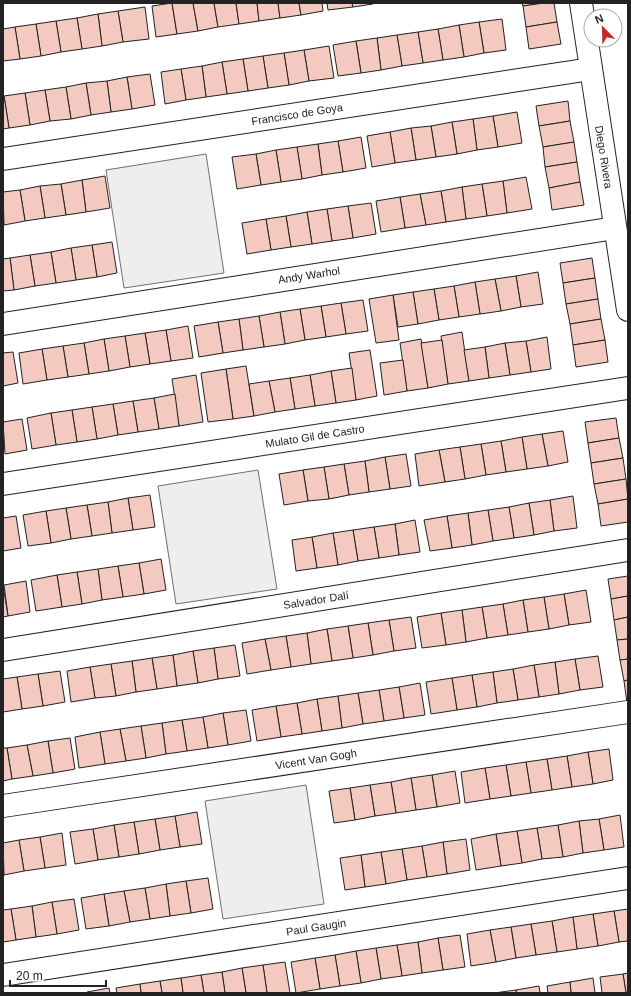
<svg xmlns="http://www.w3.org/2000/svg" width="631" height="996" font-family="Arial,sans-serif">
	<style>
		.green { fill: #eee; stroke: #6f6f6f }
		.building { fill: #f3c9c0; stroke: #222 }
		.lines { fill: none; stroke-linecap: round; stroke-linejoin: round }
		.minor-casing { stroke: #222; stroke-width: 24 }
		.tertiary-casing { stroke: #222; stroke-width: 24 }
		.minor { stroke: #fff; stroke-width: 22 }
		.tertiary { stroke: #fff; stroke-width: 22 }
		.labels { text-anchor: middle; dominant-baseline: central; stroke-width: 3; stroke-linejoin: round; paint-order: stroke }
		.street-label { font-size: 11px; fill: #222; stroke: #fff }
	</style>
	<rect width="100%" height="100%" fill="#fff"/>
	<g class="green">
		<polygon points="206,154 224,273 124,288 106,170"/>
		<polygon points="258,470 277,589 176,604 158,486"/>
		<polygon points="306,785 324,904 223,919 205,801"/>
	</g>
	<g class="building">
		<polygon points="172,3 177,34 156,37 152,6"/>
		<polygon points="172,3 193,3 198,31 177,34"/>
		<polygon points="193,3 214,3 218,27 198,31"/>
		<polygon points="214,3 236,3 239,24 218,27"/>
		<polygon points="236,3 257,3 259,21 239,24"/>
		<polygon points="257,3 278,3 280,18 259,21"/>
		<polygon points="278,3 299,3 301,15 280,18"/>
		<polygon points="299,3 322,3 323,11 301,15"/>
		<polygon points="327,3 352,3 353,7 328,10"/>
		<polygon points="352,3 373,3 373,4 353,7"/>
		<polygon points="522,3 544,3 523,6"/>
		<polygon points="544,3 554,3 557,22 526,27 523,6"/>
		<polygon points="145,7 149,39 123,42 118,11"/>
		<polygon points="118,11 123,42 102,46 98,14"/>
		<polygon points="98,14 102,46 82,49 77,18"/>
		<polygon points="77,18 82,49 61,52 56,21"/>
		<polygon points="502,19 506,50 484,53 479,22"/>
		<polygon points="56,21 61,52 41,56 36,24"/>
		<polygon points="479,22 484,53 464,57 459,25"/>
		<polygon points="557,22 561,44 529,49 526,27"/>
		<polygon points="36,24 41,56 20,59 15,27"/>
		<polygon points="459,25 464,57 443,60 438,29"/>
		<polygon points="15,27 20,59 3,61 3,29"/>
		<polygon points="438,29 443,60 423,63 418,32"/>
		<polygon points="418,32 423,63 402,66 397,35"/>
		<polygon points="397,35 402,66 381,70 377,38"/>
		<polygon points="377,38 381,70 361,73 356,41"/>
		<polygon points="356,41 361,73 338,76 333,45"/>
		<polygon points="329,46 334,78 309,81 304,50"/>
		<polygon points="304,50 309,81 289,85 284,53"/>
		<polygon points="284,53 289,85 268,88 263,56"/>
		<polygon points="263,56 268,88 248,91 243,59"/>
		<polygon points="243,59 248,91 227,94 222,62"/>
		<polygon points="222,62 227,94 206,97 202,66"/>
		<polygon points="202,66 206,97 186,100 181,69"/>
		<polygon points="181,69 186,100 165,104 161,72"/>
		<polygon points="150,74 155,105 132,109 127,77"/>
		<polygon points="127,77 132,109 111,112 107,81"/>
		<polygon points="107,81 111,112 91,115 86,83"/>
		<polygon points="86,83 91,115 71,119 66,87"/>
		<polygon points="66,87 71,119 50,121 45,90"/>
		<polygon points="45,90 50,121 30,125 25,93"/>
		<polygon points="25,93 30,125 9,128 4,96"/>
		<polygon points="4,96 9,128 3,129 3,97"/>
		<polygon points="568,101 570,121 539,126 536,106"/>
		<polygon points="517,112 522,143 498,147 493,116"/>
		<polygon points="493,116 498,147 477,150 473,119"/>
		<polygon points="473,119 477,150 457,154 452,122"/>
		<polygon points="570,121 574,142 543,147 539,126"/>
		<polygon points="452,122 457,154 436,157 431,126"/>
		<polygon points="431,126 436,157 416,160 411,128"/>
		<polygon points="411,128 416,160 395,163 390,132"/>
		<polygon points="390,132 395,163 372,167 367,136"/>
		<polygon points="361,137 366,168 343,172 338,141"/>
		<polygon points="338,141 343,172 322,175 318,144"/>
		<polygon points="574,142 577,162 545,167 543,147"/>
		<polygon points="318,144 322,175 302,179 297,147"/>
		<polygon points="297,147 302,179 281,182 276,150"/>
		<polygon points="276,150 281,182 261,185 256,154"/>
		<polygon points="256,154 261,185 237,189 232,157"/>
		<polygon points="577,162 580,182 549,188 545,167"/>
		<polygon points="105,176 110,208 86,212 82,180"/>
		<polygon points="526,177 532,209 507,213 503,181"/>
		<polygon points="82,180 86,212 66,215 61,184"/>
		<polygon points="503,181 507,213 487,216 482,184"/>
		<polygon points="580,182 584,205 552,210 549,188"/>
		<polygon points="61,184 66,215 45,218 40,186"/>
		<polygon points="482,184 487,216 466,219 462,187"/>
		<polygon points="40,186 45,218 25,221 20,190"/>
		<polygon points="462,187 466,219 446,222 441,191"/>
		<polygon points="20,190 25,221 4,225 3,192"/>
		<polygon points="441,191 446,222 426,225 420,194"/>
		<polygon points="420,194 426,225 405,228 400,197"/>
		<polygon points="400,197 405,228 381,232 376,201"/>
		<polygon points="371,203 376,234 353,238 348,206"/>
		<polygon points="348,206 353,238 332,241 327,209"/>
		<polygon points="327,209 332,241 312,244 307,212"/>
		<polygon points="307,212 312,244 291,247 286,216"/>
		<polygon points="286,216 291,247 271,250 266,219"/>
		<polygon points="266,219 271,250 247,254 242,223"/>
		<polygon points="112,242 117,273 97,277 92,245"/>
		<polygon points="92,245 97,277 76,280 71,248"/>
		<polygon points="71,248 76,280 56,283 51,252"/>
		<polygon points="51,252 56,283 35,286 30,255"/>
		<polygon points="30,255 35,286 14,290 10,258"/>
		<polygon points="10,258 14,290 3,291 3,259"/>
		<polygon points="592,258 595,278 563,283 560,263"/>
		<polygon points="538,272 543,304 521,307 516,276"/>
		<polygon points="516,276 521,307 501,311 495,279"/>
		<polygon points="595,278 598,299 566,304 563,283"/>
		<polygon points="495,279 501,311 480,314 475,282"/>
		<polygon points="475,282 480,314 459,317 454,286"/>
		<polygon points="454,286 459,317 439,320 434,289"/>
		<polygon points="434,289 439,320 418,324 413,292"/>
		<polygon points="413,292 418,324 398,327 393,295"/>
		<polygon points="393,295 399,340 376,343 369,299"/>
		<polygon points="598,299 601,319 570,324 566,304"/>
		<polygon points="363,300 368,331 346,334 341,303"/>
		<polygon points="341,303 346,334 326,337 321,306"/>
		<polygon points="321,306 326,337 305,340 300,309"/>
		<polygon points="300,309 305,340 285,344 280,312"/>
		<polygon points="280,312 285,344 264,347 259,316"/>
		<polygon points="259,316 264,347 243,350 239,319"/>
		<polygon points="239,319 243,350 223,353 218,322"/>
		<polygon points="601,319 605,340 573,345 570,324"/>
		<polygon points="218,322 223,353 199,357 194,326"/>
		<polygon points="188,326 193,358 171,361 166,330"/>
		<polygon points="166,330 171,361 150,364 145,333"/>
		<polygon points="462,332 469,381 448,384 441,336"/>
		<polygon points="145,333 150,364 130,367 125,336"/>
		<polygon points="125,336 130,367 109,371 104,339"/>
		<polygon points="547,337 551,369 531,372 526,341"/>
		<polygon points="104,339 109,371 89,374 84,343"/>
		<polygon points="421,339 428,388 407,391 400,343"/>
		<polygon points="442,340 448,384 428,388 421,343"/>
		<polygon points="605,340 608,362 576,367 573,345"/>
		<polygon points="526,341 531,372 510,375 505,343"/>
		<polygon points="84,343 89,374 68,377 63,346"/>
		<polygon points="505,343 510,375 489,378 485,347"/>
		<polygon points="63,346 68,377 47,380 42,349"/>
		<polygon points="485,347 489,378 469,381 464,350"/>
		<polygon points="42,349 47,380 23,384 19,353"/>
		<polygon points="370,350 377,396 356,400 349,353"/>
		<polygon points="13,352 18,383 3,386 3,353"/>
		<polygon points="403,360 407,391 384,395 380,363"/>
		<polygon points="246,366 254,416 233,419 226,369"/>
		<polygon points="352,368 356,400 336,403 331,371"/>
		<polygon points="226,369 233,419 208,422 201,373"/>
		<polygon points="331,371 336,403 315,406 310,375"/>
		<polygon points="196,375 203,422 179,426 172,379"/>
		<polygon points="310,375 315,406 295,409 290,378"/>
		<polygon points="290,378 295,409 275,412 269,381"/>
		<polygon points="269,381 275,412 254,416 249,384"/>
		<polygon points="175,394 179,426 159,429 154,398"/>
		<polygon points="154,398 159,429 138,432 133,401"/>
		<polygon points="133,401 138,432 118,435 113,404"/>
		<polygon points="113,404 118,435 97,439 92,407"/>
		<polygon points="92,407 97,439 77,442 72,410"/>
		<polygon points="72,410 77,442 56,445 51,413"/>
		<polygon points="51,413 56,445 32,449 27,418"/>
		<polygon points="616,418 619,438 588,443 585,422"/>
		<polygon points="22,419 27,450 5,454 3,422"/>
		<polygon points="563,431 568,462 548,466 542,434"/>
		<polygon points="542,434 548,466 527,469 522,437"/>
		<polygon points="522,437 527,469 506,472 501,441"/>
		<polygon points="619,438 623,458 591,463 588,443"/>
		<polygon points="501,441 506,472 486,475 481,444"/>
		<polygon points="481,444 486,475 465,479 460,447"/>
		<polygon points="460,447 465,479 445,482 439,450"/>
		<polygon points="439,450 445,482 419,486 415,454"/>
		<polygon points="406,454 411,486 390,489 385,457"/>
		<polygon points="385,457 390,489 369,492 365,461"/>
		<polygon points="623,458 626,479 594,484 591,463"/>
		<polygon points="365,461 369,492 349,495 344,464"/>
		<polygon points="344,464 349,495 329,499 324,467"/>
		<polygon points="324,467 329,499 308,501 303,470"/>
		<polygon points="303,470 308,501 284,505 279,474"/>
		<polygon points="626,479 628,499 598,504 594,484"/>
		<polygon points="150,495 155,527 133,530 128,498"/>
		<polygon points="573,496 577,528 554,531 550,500"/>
		<polygon points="128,498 133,530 112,533 108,502"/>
		<polygon points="628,499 628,522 601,526 598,504"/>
		<polygon points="550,500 554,531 534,535 529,503"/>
		<polygon points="108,502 112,533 92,536 87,505"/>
		<polygon points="529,503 534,535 514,538 509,507"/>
		<polygon points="87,505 92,536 71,539 66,508"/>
		<polygon points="509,507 514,538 493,541 488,510"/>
		<polygon points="66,508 71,539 51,543 46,511"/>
		<polygon points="488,510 493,541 472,545 468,513"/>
		<polygon points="46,511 51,543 28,546 23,515"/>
		<polygon points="468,513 472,545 452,548 447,516"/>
		<polygon points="16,516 21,548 3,551 3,518"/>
		<polygon points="447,516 452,548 430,551 424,520"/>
		<polygon points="415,520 420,552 399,555 395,524"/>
		<polygon points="395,524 399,555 379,558 374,527"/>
		<polygon points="374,527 379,558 358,561 353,530"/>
		<polygon points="353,530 358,561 338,565 333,533"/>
		<polygon points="333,533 338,565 317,568 312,537"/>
		<polygon points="312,537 317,568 296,571 292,540"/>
		<polygon points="161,559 166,590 144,594 139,563"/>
		<polygon points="139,563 144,594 123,597 118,566"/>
		<polygon points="118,566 123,597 102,600 98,569"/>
		<polygon points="98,569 102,600 82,604 77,572"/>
		<polygon points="77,572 82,604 62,607 57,575"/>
		<polygon points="57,575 62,607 36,611 31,580"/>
		<polygon points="628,576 628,596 611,599 608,579"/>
		<polygon points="26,581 30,612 8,616 4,585"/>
		<polygon points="3,585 8,616 3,617"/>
		<polygon points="586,590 591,622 569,625 564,594"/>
		<polygon points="564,594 569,625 549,629 544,597"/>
		<polygon points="628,596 628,617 614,620 611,599"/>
		<polygon points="544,597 549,629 528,632 523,600"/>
		<polygon points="523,600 528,632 508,635 503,604"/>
		<polygon points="503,604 508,635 487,638 482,607"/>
		<polygon points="482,607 487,638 466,642 462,610"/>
		<polygon points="462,610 466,642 446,645 441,613"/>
		<polygon points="441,613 446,645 422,648 417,617"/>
		<polygon points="411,617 416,648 394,651 389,620"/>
		<polygon points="628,617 628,639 617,640 614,620"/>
		<polygon points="389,620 394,651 373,655 368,623"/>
		<polygon points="368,623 373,655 353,658 348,626"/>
		<polygon points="348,626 353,658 332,661 327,629"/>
		<polygon points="327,629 332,661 311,664 307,633"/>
		<polygon points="307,633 311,664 291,667 286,636"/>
		<polygon points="286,636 291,667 271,670 265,639"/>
		<polygon points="265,639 271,670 247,674 242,643"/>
		<polygon points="628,639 628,659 620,660 617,640"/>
		<polygon points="235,645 240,676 218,679 214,648"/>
		<polygon points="214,648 218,679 198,683 193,651"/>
		<polygon points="193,651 198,683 177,686 173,655"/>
		<polygon points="173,655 177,686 157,689 152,658"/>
		<polygon points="598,656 603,687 580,690 575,659"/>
		<polygon points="152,658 157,689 136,692 132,661"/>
		<polygon points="575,659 580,690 559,694 555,662"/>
		<polygon points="628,659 628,680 624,681 620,660"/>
		<polygon points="132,661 136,692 116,696 111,664"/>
		<polygon points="555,662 559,694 539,697 534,665"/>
		<polygon points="111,664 116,696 95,698 90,667"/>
		<polygon points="534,665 539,697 518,700 513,669"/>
		<polygon points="90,667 95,698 71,702 67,671"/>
		<polygon points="513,669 518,700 497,703 493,672"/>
		<polygon points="60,671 65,702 43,706 38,674"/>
		<polygon points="493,672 497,703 477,707 472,675"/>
		<polygon points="38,674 43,706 22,709 17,677"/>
		<polygon points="472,675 477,707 457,710 452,678"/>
		<polygon points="17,677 22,709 3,712 3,679"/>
		<polygon points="452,678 457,710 431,714 426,682"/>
		<polygon points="628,680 628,703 627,703 624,681"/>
		<polygon points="420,683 425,715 404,718 399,687"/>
		<polygon points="399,687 404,718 384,721 379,690"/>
		<polygon points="379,690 384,721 363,724 358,693"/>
		<polygon points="358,693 363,724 342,728 338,696"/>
		<polygon points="338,696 342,728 322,731 317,699"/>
		<polygon points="317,699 322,731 302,734 297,703"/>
		<polygon points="297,703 302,734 281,737 276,706"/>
		<polygon points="276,706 281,737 257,741 252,710"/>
		<polygon points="246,710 251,741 228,745 223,713"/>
		<polygon points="223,713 228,745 208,748 203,717"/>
		<polygon points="203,717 208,748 187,751 182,720"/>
		<polygon points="182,720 187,751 166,754 162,723"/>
		<polygon points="162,723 166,754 146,758 141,726"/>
		<polygon points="141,726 146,758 126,761 120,729"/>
		<polygon points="120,729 126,761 105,764 100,732"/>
		<polygon points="100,732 105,764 79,768 75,737"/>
		<polygon points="70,738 75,769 53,773 48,741"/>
		<polygon points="48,741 53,773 33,776 27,745"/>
		<polygon points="27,745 33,776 12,779 7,748"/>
		<polygon points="3,748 7,748 12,779 3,781"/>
		<polygon points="609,749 613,780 593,784 588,752"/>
		<polygon points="588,752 593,784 572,787 567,756"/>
		<polygon points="567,756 572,787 552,790 547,759"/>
		<polygon points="547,759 552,790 531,793 526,762"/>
		<polygon points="526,762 531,793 511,796 506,765"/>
		<polygon points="506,765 511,796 490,799 485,768"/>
		<polygon points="485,768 490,799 465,803 461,772"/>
		<polygon points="455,771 460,803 437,807 432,775"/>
		<polygon points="432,775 437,807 416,810 411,778"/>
		<polygon points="411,778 416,810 396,813 391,782"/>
		<polygon points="391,782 396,813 375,816 370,785"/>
		<polygon points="370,785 375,816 355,820 350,788"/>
		<polygon points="350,788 355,820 334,823 329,791"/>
		<polygon points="197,812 202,844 180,847 175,816"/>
		<polygon points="620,815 624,847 604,850 599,819"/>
		<polygon points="175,816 180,847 160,850 155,819"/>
		<polygon points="155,819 160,850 139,854 134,822"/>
		<polygon points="599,819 604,850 583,853 579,821"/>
		<polygon points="579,821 583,853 563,857 558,825"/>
		<polygon points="134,822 139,854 119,857 114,825"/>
		<polygon points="114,825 119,857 98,860 93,829"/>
		<polygon points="558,825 563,857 542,859 537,828"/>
		<polygon points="537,828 542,859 522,863 517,831"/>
		<polygon points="93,829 98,860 75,864 70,832"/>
		<polygon points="517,831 522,863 501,866 496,834"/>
		<polygon points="62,833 66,865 45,868 40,837"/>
		<polygon points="496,834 501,866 476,870 471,839"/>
		<polygon points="40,837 45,868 24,871 19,840"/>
		<polygon points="466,839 470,870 447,874 443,842"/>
		<polygon points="19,840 24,871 4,875 3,843"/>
		<polygon points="443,842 447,874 427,877 422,846"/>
		<polygon points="422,846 427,877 407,880 402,849"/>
		<polygon points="402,849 407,880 386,884 381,852"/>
		<polygon points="381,852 386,884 365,887 361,855"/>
		<polygon points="361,855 365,887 345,890 340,858"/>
		<polygon points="208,878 213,909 191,913 186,881"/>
		<polygon points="186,881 191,913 170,916 166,884"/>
		<polygon points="166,884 170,916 150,919 145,888"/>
		<polygon points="145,888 150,919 130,922 124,891"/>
		<polygon points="124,891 130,922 109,926 104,894"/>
		<polygon points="104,894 109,926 86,929 81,898"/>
		<polygon points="74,899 79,930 57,934 52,902"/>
		<polygon points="52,902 57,934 36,937 32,906"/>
		<polygon points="32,906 36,937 16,940 11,909"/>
		<polygon points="11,909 16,940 3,942 3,910"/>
		<polygon points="628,909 628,941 619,942 614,911"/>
		<polygon points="614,911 619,942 598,946 593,914"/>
		<polygon points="593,914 598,946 577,949 573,917"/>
		<polygon points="573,917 577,949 557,952 552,921"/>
		<polygon points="552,921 557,952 536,955 531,924"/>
		<polygon points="531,924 536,955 516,958 511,927"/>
		<polygon points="511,927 516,958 496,962 490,930"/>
		<polygon points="490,930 496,962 471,966 467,934"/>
		<polygon points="460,935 465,967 443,970 438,938"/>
		<polygon points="438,938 443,970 422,973 418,942"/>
		<polygon points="418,942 422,973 402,976 397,945"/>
		<polygon points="397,945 402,976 381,979 376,948"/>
		<polygon points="376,948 381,979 361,983 356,951"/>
		<polygon points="356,951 361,983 340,986 335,955"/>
		<polygon points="335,955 340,986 320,989 315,958"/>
		<polygon points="315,958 320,989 296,993 291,962"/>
		<polygon points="285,962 290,993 267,993 263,965"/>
		<polygon points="263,965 267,993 246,993 242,968"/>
		<polygon points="242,968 246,993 225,993 222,972"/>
		<polygon points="222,972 225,993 204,993 201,975"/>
		<polygon points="628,973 628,993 626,993 623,974"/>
		<polygon points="623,974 626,993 602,993 600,977"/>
		<polygon points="201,975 204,993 183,993 181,978"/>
		<polygon points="181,978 183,993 162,993 160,981"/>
		<polygon points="593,978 595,993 571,993 570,982"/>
		<polygon points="160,981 162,993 141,993 140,984"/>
		<polygon points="570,982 571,993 548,993 547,986"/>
		<polygon points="140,984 141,993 117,993 116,988"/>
		<polygon points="539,986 540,993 516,993 516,990"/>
		<polygon points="109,988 110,993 87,993 87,992"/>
		<polygon points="516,990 516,993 494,993"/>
	</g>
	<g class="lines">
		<g class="minor-casing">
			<g id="minor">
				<polyline points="3,159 591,69"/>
				<polyline points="3,324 615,228"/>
				<polyline points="3,484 628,388"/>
				<polyline points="3,650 628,550"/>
				<polyline points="3,806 628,712"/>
				<polyline points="3,975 628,878"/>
			</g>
		</g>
		<g class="tertiary-casing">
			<polyline id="tertiary" points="581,3 628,310"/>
		</g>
		<use href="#minor" class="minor"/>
		<use href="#tertiary" class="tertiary"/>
	</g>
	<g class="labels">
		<g class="street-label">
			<text transform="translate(297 114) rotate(-9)">Francisco de Goya</text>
			<text transform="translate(604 157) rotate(81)">Diego Rivera</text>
			<text transform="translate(309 275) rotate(-9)">Andy Warhol</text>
			<text transform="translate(315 436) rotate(-9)">Mulato Gil de Castro</text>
			<text transform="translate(316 600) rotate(-9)">Salvador Dalí</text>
			<text transform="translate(316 759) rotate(-9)">Vicent Van Gogh</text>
			<text transform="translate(316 927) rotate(-9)">Paul Gaugin</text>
		</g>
	</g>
	<rect width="631" height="996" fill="none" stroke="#222222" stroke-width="8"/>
	<g transform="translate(603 28) rotate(337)"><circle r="19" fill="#ffffff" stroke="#a7a7a7"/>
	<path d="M0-3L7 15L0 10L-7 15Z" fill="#c62828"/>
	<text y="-6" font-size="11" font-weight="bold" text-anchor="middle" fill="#222222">N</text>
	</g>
	<path d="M10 980v6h96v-6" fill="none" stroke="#222222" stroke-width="2"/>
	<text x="16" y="980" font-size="12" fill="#222222" stroke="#ffffff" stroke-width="3" paint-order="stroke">20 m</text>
</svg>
